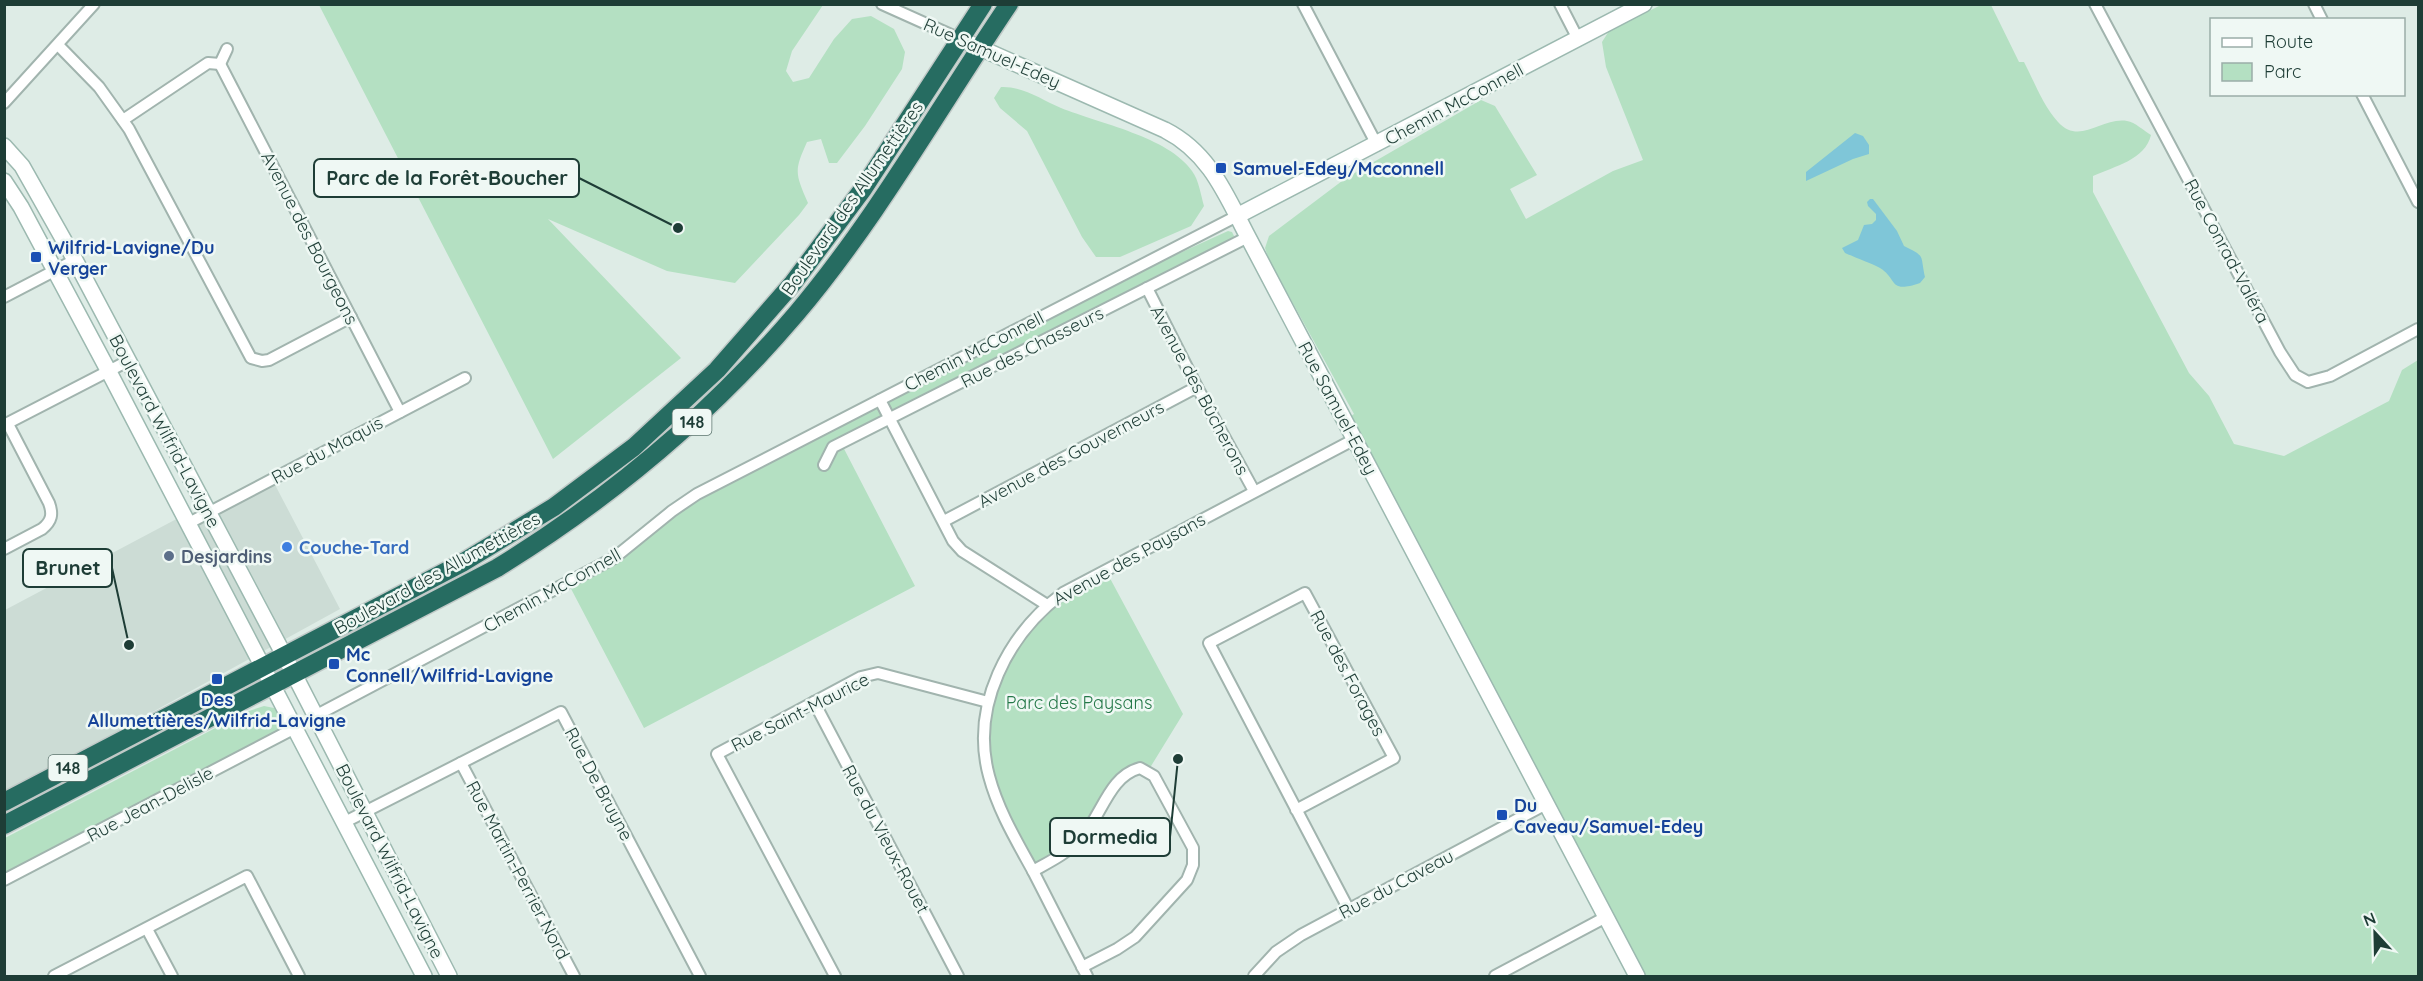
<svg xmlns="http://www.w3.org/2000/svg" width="2423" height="981" font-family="Quicksand,sans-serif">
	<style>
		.built { fill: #ccdcd5 }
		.green { fill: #b4e0c2 }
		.water { fill: #7fc6d8 }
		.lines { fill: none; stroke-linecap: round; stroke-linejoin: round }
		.street-casing { stroke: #a1b4ae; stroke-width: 14 }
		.secondary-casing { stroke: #9cb9b0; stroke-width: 18 }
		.highway-casing { stroke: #c0c9c7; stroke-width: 21 }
		.street { stroke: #fff; stroke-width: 10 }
		.secondary { stroke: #fff; stroke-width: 15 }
		.highway { stroke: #266c61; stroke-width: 18 }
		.transit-dot { fill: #1a4fb4; stroke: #eff8f4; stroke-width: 2 }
		.shop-dot { fill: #3f7fe0; stroke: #eff8f4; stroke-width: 2 }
		.service-dot { fill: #5c6f8a; stroke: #eff8f4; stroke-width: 2 }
		.labels { text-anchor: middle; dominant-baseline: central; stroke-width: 5; stroke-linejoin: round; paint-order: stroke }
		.shield { fill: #eff8f4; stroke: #5d756f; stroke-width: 1.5 }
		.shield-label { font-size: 16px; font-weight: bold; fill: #1e3d36 }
		.street-label { font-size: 18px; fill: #1e3d36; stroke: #eff8f4 }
		.transit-label { font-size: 18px; font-weight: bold; fill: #164399; stroke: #eff8f4; text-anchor: start }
		.shop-label { font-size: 18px; font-weight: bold; fill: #366cbe; stroke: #eff8f4; text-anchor: start }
		.service-label { font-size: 18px; font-weight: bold; fill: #4e5e75; stroke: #eff8f4; text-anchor: start }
		.park-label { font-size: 18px; fill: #247848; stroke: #eff8f4 }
		.leader { fill: none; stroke: #1e3d36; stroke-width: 2 }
		.callout-dot { fill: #1e3d36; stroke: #eff8f4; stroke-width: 2 }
		.callout { fill: #eff8f4; stroke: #1e3d36; stroke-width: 2 }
		.callout-label { font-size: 20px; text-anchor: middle; font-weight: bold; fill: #1e3d36 }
	</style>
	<rect width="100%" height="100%" fill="#deece6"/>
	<polygon class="built" points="272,479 340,609 5,793 5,610 184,515 188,522"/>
	<g class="green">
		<path d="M319,5H823L792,51L786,71L793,82L809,78L834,39L852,19L871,16L894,29L905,52L902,69L865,126L837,163H829L821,139L807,142C794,171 795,173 808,203L799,215L735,283L667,271L548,219L681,358L553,459Z"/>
		<path d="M1661,5H1991L2019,62H2024C2034,81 2043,106 2058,122C2080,146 2101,117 2127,121C2135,122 2144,131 2151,135C2145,160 2115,166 2093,176V192L2189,373L2209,396L2234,444L2284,456L2389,401L2402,370L2418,360V976H1646L1351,416L1354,414L1269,260L1265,248L1269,236L1346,178L1481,100L1495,106L1537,175L1510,189L1526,219L1613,171L1643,160L1606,67L1602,42L1609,31Z"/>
		<path d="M1001,87C1023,86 1042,100 1061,108C1098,123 1169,137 1192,171C1199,180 1201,196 1204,206L1191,226L1120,257H1096L1082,237L1027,131L1000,108L994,98Z"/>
		<polygon points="1228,231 1232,232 1234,236 1233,241 841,443 915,586 644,728 568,583 614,558 672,511 1046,314"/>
		<polygon points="1105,569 1183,714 1148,771 1129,771 1081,839 1033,871 988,774 988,702 1029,623"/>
		<polygon points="264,706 279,709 286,724 282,731 5,875 5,838 246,712"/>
		<polygon points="143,739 145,743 5,818 5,810"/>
	</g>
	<g class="water">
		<polygon points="1855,133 1863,136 1869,145 1869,154 1853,159 1806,181 1806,172"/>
		<path d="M1870,199H1873L1897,231L1904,246C1926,257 1920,254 1925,277L1920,283C1888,294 1898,279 1880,268C1873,264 1854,257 1845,253L1842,248L1858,240L1864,225L1872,224L1876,220V214L1868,206L1867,202Z"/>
	</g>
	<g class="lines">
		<g class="street-casing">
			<g id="street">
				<polyline points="882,4 960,39"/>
				<polyline points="1303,4 1377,145"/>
				<polyline points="1560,4 1578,39"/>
				<polyline points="2095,4 2280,352 2295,375 2308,382 2330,376 2418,329"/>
				<polyline points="2314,4 2322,20"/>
				<polyline points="58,45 99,87 129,129 251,358 262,361 269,360 351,317"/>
				<polyline points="220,64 400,412"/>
				<polyline points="220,64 227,49"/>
				<polyline points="2362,94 2418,202"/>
				<polyline points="4,103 94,4"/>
				<polyline points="123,120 208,63 220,64"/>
				<polyline points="1147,288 1197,387 1254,491"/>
				<polyline points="4,297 75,260"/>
				<polyline points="880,400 953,541 962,551 1047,605"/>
				<polyline points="4,425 128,361"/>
				<polyline points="824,465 833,447 1248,237"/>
				<polyline points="944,521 1197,387"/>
				<polyline points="189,523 465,378"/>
				<path d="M4,549L42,529C52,521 53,514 49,503L8,424"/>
				<polyline points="814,702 958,976"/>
				<polyline points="315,716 614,558 672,511 697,494 1237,216"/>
				<polyline points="461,763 574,976"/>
				<polyline points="1296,810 1394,758 1305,593 1209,643 1349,910"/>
				<polyline points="343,823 561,712 700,976"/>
				<path d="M1033,871C1049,862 1066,854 1079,840C1102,818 1107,777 1140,768L1154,776L1193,848V865L1187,880L1135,937L1117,949L1082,967"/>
				<polyline points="4,880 295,728"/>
				<polyline points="147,929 172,976"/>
				<polyline points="54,976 247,876 299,976"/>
				<polyline points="835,976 717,754 861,677 878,673 988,702"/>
				<path d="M1087,976C1069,942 1051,906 1033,871C1016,840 998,810 989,776C970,706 1008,634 1063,593L1355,439"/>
				<polyline points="1254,976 1276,952 1301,935 1546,804"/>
				<polyline points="1495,976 1606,917"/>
			</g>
		</g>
		<g class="secondary-casing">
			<g id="secondary">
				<path d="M960,39L1165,130C1210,153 1226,195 1248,237L1637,976"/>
				<polyline points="4,146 22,166 75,260 294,674 449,976"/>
				<polyline points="4,181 21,207 108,370 424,976"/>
				<polyline points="1237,216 1644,4"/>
			</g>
		</g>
		<g class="highway-casing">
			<g id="highway">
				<polyline points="4,802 462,563 554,507 634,447 717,370 793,283 863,189 983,4"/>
				<path d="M4,825L497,568C609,499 710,415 796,314C875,221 940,106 1009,4"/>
			</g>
		</g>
		<use href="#street" class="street"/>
		<use href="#secondary" class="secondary"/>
		<use href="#highway" class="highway"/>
	</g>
	<g class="transit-dot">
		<rect x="1215" y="162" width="12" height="12" rx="3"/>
		<rect x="30" y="251" width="12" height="12" rx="3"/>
		<rect x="328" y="658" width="12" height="12" rx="3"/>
		<rect x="211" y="673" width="12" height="12" rx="3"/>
		<rect x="1496" y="809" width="12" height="12" rx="3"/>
	</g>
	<circle class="shop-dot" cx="287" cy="547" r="6"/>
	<circle class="service-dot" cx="169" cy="556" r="6"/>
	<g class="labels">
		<g class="shield">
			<rect x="672.5" y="409" width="39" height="26" rx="4.5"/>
			<rect x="48.5" y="755" width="39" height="26" rx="4.5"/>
		</g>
		<g class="shield-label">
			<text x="692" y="422">148</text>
			<text x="68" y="768">148</text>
		</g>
		<g class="street-label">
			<text transform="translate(992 53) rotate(24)">Rue Samuel-Edey</text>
			<text transform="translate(1454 104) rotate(-28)">Chemin McConnell</text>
			<text transform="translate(852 198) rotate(-55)">Boulevard des Allumettières</text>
			<text transform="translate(310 238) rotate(63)">Avenue des Bourgeons</text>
			<text transform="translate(2227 251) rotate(62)">Rue Conrad-Valéra</text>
			<text transform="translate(1032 347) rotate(-27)">Rue des Chasseurs</text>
			<text transform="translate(974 351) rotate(-27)">Chemin McConnell</text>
			<text transform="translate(1200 390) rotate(62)">Avenue des Bûcherons</text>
			<text transform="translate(1338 408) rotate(62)">Rue Samuel-Edey</text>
			<text transform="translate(165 431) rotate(62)">Boulevard Wilfrid-Lavigne</text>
			<text transform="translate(327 450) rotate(-28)">Rue du Maquis</text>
			<text transform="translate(1071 454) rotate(-28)">Avenue des Gouverneurs</text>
			<text transform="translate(1129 559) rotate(-29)">Avenue des Paysans</text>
			<text transform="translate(437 573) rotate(-29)">Boulevard des Allumettières</text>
			<text transform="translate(552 590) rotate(-29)">Chemin McConnell</text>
			<text transform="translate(1348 673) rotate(62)">Rue des Forages</text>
			<text transform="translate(800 712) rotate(-27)">Rue Saint-Maurice</text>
			<text transform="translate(599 784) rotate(62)">Rue De Bruyne</text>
			<text transform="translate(150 804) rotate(-28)">Rue Jean-Delisle</text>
			<text transform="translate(886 839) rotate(62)">Rue du Vieux-Rouet</text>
			<text transform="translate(390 861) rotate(63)">Boulevard Wilfrid-Lavigne</text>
			<text transform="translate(518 870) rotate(62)">Rue Martin-Perrier Nord</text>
			<text transform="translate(1396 884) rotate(-28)">Rue du Caveau</text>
		</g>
		<g class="transit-label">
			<text x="1233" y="168">Samuel-Edey/Mcconnell</text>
			<text x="48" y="247">Wilfrid-Lavigne/Du<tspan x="48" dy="21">Verger</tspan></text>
			<text x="346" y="654">Mc<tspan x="346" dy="21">Connell/Wilfrid-Lavigne</tspan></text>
			<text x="217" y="699" text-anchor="middle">Des<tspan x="217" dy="21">Allumettières/Wilfrid-Lavigne</tspan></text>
			<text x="1514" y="805">Du<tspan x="1514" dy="21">Caveau/Samuel-Edey</tspan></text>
		</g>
		<g class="shop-label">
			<text x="299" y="547">Couche-Tard</text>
		</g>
		<g class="service-label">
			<text x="181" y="556">Desjardins</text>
		</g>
		<g class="park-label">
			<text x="1079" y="702">Parc des Paysans</text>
		</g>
	</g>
	<path class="leader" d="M678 228L579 178M129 645L112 568M1178 759L1170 837"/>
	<g class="callout-dot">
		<circle cx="678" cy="228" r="6"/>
		<circle cx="129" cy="645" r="6"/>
		<circle cx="1178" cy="759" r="6"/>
	</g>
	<g class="callout">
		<rect x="314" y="159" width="265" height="38" rx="6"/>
		<rect x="23" y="549" width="89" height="38" rx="6"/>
		<rect x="1050" y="818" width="120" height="38" rx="6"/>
	</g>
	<g class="callout-label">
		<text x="447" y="185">Parc de la Forêt-Boucher</text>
		<text x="68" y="575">Brunet</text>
		<text x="1110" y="844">Dormedia</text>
	</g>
	<rect width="2423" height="981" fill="none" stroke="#1e3d36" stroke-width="12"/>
	<rect x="2210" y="18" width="195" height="78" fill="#eff8f4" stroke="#9bada8" stroke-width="1.5"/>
	<rect x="2222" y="38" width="30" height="9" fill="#ffffff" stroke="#9bada8" stroke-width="1.5"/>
	<text x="2264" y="48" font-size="18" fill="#1e3d36">Route</text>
	<rect x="2222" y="63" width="30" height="18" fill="#b4e0c2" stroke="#9bada8" stroke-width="1.5"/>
	<text x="2264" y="78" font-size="18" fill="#1e3d36">Parc</text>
	<g transform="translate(2375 933) rotate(338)" stroke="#eff8f4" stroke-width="4.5" paint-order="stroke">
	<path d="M0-4.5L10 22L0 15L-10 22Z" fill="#1e3d36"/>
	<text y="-9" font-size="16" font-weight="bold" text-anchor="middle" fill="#1e3d36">N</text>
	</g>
</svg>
